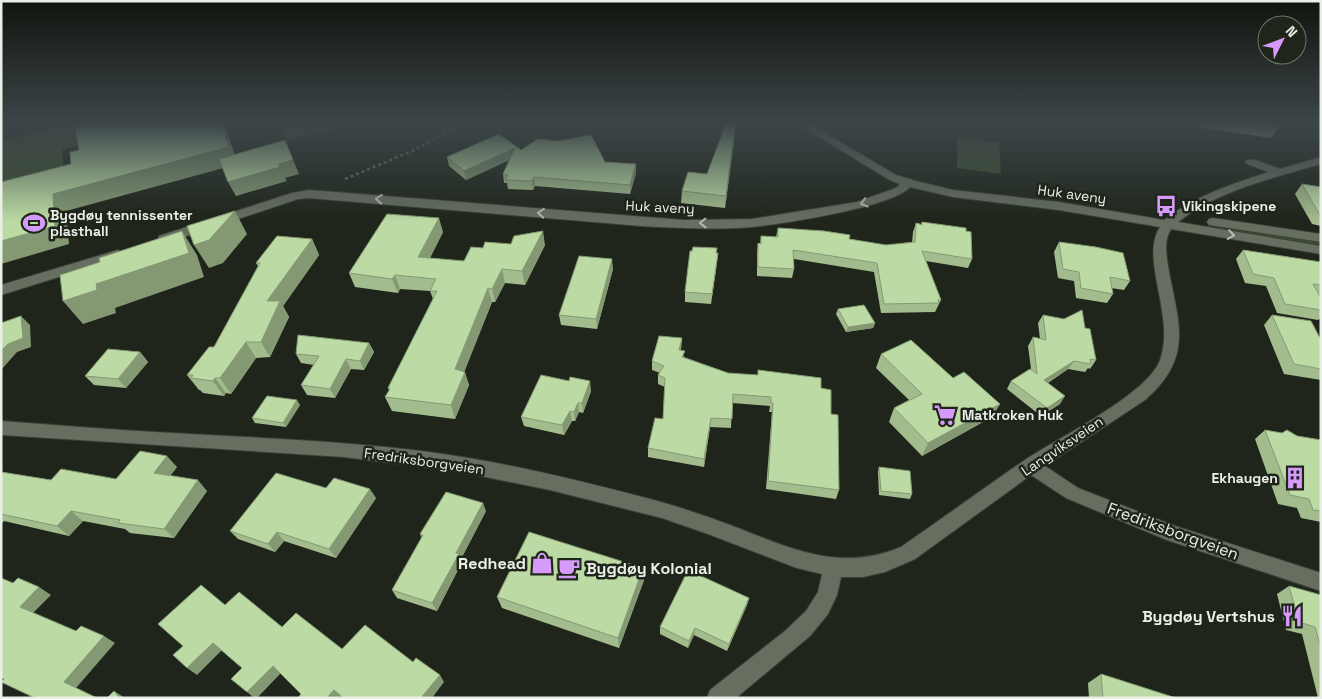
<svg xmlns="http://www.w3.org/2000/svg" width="1322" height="699" font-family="'Space Grotesk',sans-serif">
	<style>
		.green { fill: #3e4f30 }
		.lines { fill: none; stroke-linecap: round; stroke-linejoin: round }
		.minor-casing { stroke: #3a4037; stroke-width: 2 }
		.path { stroke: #6b7067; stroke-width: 2.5; stroke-dasharray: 3 3; stroke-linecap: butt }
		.minor { fill: #666e60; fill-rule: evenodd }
		.wall { fill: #a2bc8d }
		.shaded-wall { fill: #849973 }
		.building { fill: #bcdba4; stroke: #849973 }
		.oneway { stroke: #b5bbb1 }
		.labels { text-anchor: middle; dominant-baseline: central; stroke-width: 5; stroke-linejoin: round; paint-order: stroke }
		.street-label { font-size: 14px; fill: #eaefe7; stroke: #1f251a }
		.poi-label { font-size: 14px; font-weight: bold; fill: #eaefe7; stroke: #1f251a; text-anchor: start }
		.near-street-label { font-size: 16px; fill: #eaefe7; stroke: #1f251a }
		.near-poi-label { font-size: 16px; font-weight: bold; fill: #eaefe7; stroke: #1f251a; text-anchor: end }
	</style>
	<rect width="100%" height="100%" fill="#1f251a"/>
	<g class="green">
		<polygon points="72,124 82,124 85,144 62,150 64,174 1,191 1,141"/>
		<polygon points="279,124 351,124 287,141"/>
		<polygon points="957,137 999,142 1001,174 957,168"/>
		<polygon points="1215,227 1321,242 1321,245 1219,230"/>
	</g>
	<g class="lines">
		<g class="minor-casing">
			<g id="minor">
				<path d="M798,124H810L896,175L916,181L953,190L1059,202L1164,220C1195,196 1232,184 1269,172L1247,164L1245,162L1247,160H1255L1280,169L1321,157V164C1273,178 1219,190 1178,222L1321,246V254L1171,229C1164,240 1166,253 1168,266C1178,323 1195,356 1145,400L1045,466L1078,488L1175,526L1321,573V591L1167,540L1066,498L1031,475L915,559L885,572L863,577H841L837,595L828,614L810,636L736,698H707L710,690L785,631L806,611L818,592L822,574L797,568L708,534L662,518L550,490L461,472L344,457L1,435V421C58,425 115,430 172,433C258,438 344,441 429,452C504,462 577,480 650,499C680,507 709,517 738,528C794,550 842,572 901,547C943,518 984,488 1025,460C1058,438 1148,394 1160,360C1176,316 1139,259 1160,227L1059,210L953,197L910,187C893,207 782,224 752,227C716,230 678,228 641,226L309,198L298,199L169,242L164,243L158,239L159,236L292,193L309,190L684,220L752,219L857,202L896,188L900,184L888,179Z"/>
				<polygon points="1213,218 1321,234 1321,242 1209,225 1207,222 1209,219"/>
				<polygon points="118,250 125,254 123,257 1,295 1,285"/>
			</g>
		</g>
		<polyline class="path" points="345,179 412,151 463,124"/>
		<use href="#minor" class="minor"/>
	</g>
	<g class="wall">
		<polygon points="1183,124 1277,124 1278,128 1271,138 1210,129"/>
		<polygon points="735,134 725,208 681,203 682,191 707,174"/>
		<polygon points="521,150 605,162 636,164 636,173 630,194 535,186 533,190 508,189 507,183 504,183 503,174 509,160 466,180 449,166 447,157"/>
		<polygon points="1302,184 1321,187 1321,226 1312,224 1295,194"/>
		<polygon points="922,222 966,231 972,259 968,268 926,261 941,300 935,312 881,313 874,272 794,259 794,269 792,278 757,276 757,252 758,243 760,244 761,236 776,237 778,228 849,239 886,245 912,243 913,232 916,223 921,224"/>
		<polygon points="443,232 430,258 464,261 483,248 511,244 545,245 525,285 505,283 495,302 492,302 464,371 469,385 455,419 392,411 385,397 389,391 388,388 433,299 430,291 400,289 398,293 355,287 349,273"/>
		<polygon points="312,239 319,255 283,306 289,317 270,357 256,358 231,394 226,393 224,396 203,393 200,390 199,390 187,375 214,347 258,266 256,263"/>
		<polygon points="1059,242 1130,281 1124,290 1111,288 1113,294 1107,303 1076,298 1074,281 1058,278 1054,252"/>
		<polygon points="1243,250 1321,262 1321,295 1319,295 1321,298 1321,318 1318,320 1277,313 1266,286 1245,283 1236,259"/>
		<polygon points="716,253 718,253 717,262 711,304 685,302 685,292"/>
		<polygon points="613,269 597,329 561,325 559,315"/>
		<polygon points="838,309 875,323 873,328 846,332 836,314"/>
		<polygon points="1043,315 1085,328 1096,360 1090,369 1088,368 1085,372 1068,369 1048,383 1060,404 1041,416 1007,389 1011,381 1031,369 1028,346 1033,337 1040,339 1038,323"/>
		<polygon points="1272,315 1321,340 1321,380 1284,374 1264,325"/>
		<polygon points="682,338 681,350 684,357 728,373 821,388 831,414 839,490 836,499 766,489 772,412 769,412 770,406 732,403 731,428 710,427 704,467 648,457 648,448 663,419 665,387 658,384 658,375 660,373 652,370 652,361"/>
		<polygon points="369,343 374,352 364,370 351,369 335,398 307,395 301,385 314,365 301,363 296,354"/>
		<polygon points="140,352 148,362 126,388 94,385 85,376"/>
		<polygon points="881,354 953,378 1000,404 992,417 922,456 889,422 894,408 909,400 876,368"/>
		<polygon points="591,391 583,413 579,412 575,421 572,421 564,435 524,426 521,417"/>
		<polygon points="300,405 286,427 255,423 252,418"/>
		<polygon points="1265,430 1321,440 1321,522 1301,518 1297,508 1278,504 1255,439"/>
		<polygon points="177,467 170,476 207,491 174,538 130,533 125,529 83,521 69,536 4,521 1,524 1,472 51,480 116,479"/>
		<polygon points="879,467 912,494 910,499 879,495 878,472"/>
		<polygon points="326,488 376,498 336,558 284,541 275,552 238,539 230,531"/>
		<polygon points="486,511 461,559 462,562 437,611 397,598 392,590 422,538 420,534"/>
		<polygon points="643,568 644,580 619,648 502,608 497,597"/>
		<polygon points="1289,586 1321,595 1321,698 1318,698 1302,634 1286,630 1277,594"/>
		<polygon points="749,598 747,605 727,651 694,635 688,648 660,634 660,627"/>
		<polygon points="1101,674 1176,698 1089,698 1088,683"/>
	</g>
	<g class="shaded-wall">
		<polygon points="221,124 224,124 238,164 66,211 69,244 1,264 1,241 53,194"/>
		<polygon points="735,124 735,134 725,208 726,196"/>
		<polygon points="285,140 299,174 285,178 287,181 236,196 228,182 279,164"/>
		<polygon points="515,148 516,157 466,180 464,171"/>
		<polygon points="636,164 636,173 630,194 630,185"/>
		<polygon points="534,177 535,186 533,190 532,181"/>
		<polygon points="235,211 247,234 223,263 209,268 194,245"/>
		<polygon points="439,218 443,232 423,271 418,257"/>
		<polygon points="182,231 197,255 204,277 115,308 116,313 83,324 63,301"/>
		<polygon points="543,231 545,245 525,285 522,271"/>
		<polygon points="312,239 319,255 283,306 289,317 270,357 261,342 267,301"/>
		<polygon points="718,253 717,262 711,304 712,294"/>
		<polygon points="612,259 613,269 597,329 596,319"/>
		<polygon points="502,269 505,283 495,302 492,289"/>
		<polygon points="395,275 400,289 398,293 392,279"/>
		<polygon points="488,288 492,302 460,383 455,369"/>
		<polygon points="21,316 30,325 31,347 17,352 1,370 1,351"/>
		<polygon points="875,323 873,328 846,332 848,327"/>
		<polygon points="682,338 681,347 679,359 679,350"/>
		<polygon points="246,342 256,358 231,394 220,378"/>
		<polygon points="369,343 374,352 364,370 360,361"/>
		<polygon points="140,352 148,362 126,388 118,379"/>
		<polygon points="346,359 351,369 335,398 330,389"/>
		<polygon points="1074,361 1068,369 1039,388 1044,380"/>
		<polygon points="465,372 469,385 455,419 451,405"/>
		<polygon points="215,378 226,393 224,396 213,381"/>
		<polygon points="590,381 591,391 583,413 582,403"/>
		<polygon points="1065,396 1060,404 1041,416 1047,408"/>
		<polygon points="297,400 300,405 286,427 283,423"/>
		<polygon points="578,403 579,412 575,421 574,412"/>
		<polygon points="1000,404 992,417 922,456 928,443"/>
		<polygon points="570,411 572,421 564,435 562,425"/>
		<polygon points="711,418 710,427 704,467 704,459"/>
		<polygon points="167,456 177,467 164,483 154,473"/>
		<polygon points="198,480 207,491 174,538 164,529"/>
		<polygon points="370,489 376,498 336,558 329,549"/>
		<polygon points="483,503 486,511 461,559 462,562 437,611 432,603 456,553"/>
		<polygon points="71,511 83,521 69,536 57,526"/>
		<polygon points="277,532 284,541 275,552 268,544"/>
		<polygon points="643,568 644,580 619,648 618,638"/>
		<polygon points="39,587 51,595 32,614 20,607"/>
		<polygon points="749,598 747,605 727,651 729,644"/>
		<polygon points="695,628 694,635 688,648 689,641"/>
		<polygon points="104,636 115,643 76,688 64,682"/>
		<polygon points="213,643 222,650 197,675 187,668"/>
		<polygon points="273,666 281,673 257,698 254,698 247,692"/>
		<polygon points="440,675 444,682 432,698 421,698"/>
		<polygon points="334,690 341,696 340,698 327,698"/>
		<polygon points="114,691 125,698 120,698"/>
	</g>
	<g class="building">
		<polygon points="75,124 221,124 229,147 53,194 55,226 1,241 1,182 71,164 70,152 79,150"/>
		<polygon points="726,124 735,124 726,196 682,191 688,172 707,174"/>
		<polygon points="1251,124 1277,124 1278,128"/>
		<polygon points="499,134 521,150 538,139 559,141 591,135 605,162 636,164 630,185 534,177 532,181 506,180 508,175 503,174 515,148 464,171 447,157"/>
		<polygon points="285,140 293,160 279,164 280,167 228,182 219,159"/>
		<polygon points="1302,184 1321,187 1321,215 1320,215"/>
		<polygon points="235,211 209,240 194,245 187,226"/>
		<polygon points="387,214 439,218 418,257 464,261 471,247 483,248 485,242 511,244 514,236 543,231 522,271 502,269 492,289 488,288 455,369 465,372 451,405 385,397 390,389 388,388 437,291 430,291 436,279 395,275 392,279 349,273"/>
		<polygon points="922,222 966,228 966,231 971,232 972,259 922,251 941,300 938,300 939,303 884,304 877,263 793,250 794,269 758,267 758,243 761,244 761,236 778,237 778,228 824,231 850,235 849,239 886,245 915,242 916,223 922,225"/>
		<polygon points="182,231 189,253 96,284 97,290 63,301 60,275 100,262 99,258"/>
		<polygon points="277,236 312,239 267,301 280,301 261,342 246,342 220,378 215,378 213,381 191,378 193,375 187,375 209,347 214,347 260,263 256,263"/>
		<polygon points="1059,242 1096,247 1123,253 1130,281 1110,277 1113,294 1081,288 1079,272 1063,269"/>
		<polygon points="693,247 717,248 716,253 718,253 712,294 685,292 690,251 692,251"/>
		<polygon points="1243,250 1321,262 1321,285 1313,284 1321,298 1321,310 1285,304 1274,278 1253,274"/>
		<polygon points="579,256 612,259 596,319 559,315"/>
		<polygon points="864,305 875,323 848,327 838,309"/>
		<polygon points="1082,310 1085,328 1090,329 1096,360 1090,359 1091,364 1074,361 1044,380 1065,396 1047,408 1011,381 1030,369 1037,374 1033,337 1046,340 1043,315 1064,319"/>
		<polygon points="1272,315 1311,321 1321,340 1321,369 1294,364"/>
		<polygon points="21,316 23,338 8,344 1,351 1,323"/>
		<polygon points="298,335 369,343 360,361 346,359 330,389 301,385 319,356 296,354"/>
		<polygon points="659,336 682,338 679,350 685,351 682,357 728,373 758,375 758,370 821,378 821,388 831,390 831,414 838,415 839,490 768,481 773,403 771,403 771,397 733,394 732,419 711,418 704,459 648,448 655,418 663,419 665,378 658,375 664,366 652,361"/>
		<polygon points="911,340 953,378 964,372 1000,404 928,443 894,408 922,394 881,354"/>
		<polygon points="108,349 140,352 118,379 85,376"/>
		<polygon points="541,375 569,381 570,377 590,381 582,403 578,403 574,412 570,411 562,425 521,417"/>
		<polygon points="267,396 297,400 283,423 252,418"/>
		<polygon points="1265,430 1282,433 1287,430 1297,436 1321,440 1321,511 1313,510 1309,499 1290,495"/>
		<polygon points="140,451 167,456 154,473 198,480 164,529 118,523 120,520 71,511 57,526 1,514 1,472 51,480 61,469 116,479"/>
		<polygon points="879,467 910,471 912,494 881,491"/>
		<polygon points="276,473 326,488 334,478 370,489 329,549 277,532 268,544 230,531"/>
		<polygon points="446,492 483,503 456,553 459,554 432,603 392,590 423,535 420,534"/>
		<polygon points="529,532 643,568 618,638 497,597"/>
		<polygon points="688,570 749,598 729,644 695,628 689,641 660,627"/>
		<polygon points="1,578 13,583 18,578 39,587 20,607 76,631 81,626 104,636 64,682 97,698 35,698 1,682 4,679 1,678"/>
		<polygon points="201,585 225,605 239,592 282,627 296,613 342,649 365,625 413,662 416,658 440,675 421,698 343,698 334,690 327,698 298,698 301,694 273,666 247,692 231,679 242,668 213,643 187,668 173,655 183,646 158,624"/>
		<polygon points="1289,586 1321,595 1321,648 1315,627 1299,622"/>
		<polygon points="1101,674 1176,698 1103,698"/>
		<polygon points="114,691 120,698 107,698"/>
	</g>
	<defs><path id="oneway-chevron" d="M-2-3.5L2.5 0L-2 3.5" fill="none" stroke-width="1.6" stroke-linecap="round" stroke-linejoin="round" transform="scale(1.25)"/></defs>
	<g class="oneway">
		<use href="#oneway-chevron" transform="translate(379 199) rotate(-175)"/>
		<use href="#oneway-chevron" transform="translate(864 203) rotate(164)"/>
		<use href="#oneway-chevron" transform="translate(541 213) rotate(-175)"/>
		<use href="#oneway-chevron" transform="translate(703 223) rotate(179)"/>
		<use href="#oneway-chevron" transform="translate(1231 235) rotate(9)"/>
	</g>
	<linearGradient id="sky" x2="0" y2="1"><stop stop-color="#11140e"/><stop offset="0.56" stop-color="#3c4649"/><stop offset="1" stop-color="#3c4649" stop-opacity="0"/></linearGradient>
	<rect width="1322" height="222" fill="url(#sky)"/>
	<defs>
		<g id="bus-bare" transform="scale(1.725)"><path d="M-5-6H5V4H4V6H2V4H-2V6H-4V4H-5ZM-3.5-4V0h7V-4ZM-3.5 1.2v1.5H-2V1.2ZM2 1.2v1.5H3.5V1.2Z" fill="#d69bfa" stroke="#1f251a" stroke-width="2.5" paint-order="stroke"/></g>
		<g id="stadium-bare" transform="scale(1.725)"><path d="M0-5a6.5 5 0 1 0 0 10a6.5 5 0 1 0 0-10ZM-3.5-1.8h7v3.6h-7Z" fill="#d69bfa" stroke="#1f251a" stroke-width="2.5" paint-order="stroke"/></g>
		<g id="supermarket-bare" transform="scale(1.725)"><path d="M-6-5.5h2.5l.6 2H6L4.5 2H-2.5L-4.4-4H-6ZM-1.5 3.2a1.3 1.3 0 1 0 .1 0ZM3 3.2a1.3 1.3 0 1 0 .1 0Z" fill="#d69bfa" stroke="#1f251a" stroke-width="2.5" paint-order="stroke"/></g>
		<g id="building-bare" transform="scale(1.725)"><path d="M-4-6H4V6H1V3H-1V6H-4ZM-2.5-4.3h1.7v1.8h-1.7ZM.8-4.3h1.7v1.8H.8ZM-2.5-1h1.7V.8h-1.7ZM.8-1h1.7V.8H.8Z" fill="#d69bfa" stroke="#1f251a" stroke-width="2.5" paint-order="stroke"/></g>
		<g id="shop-bare" transform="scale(1.725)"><path d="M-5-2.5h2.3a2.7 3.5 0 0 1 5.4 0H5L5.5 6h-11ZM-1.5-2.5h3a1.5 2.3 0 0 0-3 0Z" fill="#d69bfa" stroke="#1f251a" stroke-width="2.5" paint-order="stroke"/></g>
		<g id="cafe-bare" transform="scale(1.725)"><path d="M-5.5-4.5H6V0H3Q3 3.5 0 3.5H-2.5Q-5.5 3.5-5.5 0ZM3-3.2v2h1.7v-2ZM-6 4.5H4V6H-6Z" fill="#d69bfa" stroke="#1f251a" stroke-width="2.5" paint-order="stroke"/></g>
		<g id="restaurant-bare" transform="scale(1.725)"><path d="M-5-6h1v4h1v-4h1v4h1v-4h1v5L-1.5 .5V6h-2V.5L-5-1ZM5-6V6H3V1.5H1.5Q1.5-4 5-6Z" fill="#d69bfa" stroke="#1f251a" stroke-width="2.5" paint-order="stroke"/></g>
	</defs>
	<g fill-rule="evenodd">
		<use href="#bus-bare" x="1166" y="206"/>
		<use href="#stadium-bare" x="34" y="223"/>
		<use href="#supermarket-bare" x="945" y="415"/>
		<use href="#building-bare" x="1295" y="478"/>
		<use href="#shop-bare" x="542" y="563"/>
		<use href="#cafe-bare" x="569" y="568"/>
		<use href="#restaurant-bare" x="1292" y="616"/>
	</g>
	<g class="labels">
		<g class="street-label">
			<text transform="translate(1072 194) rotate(8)">Huk aveny</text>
			<text transform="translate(660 207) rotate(3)">Huk aveny</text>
			<text transform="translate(1062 446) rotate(-34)">Langviksveien</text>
			<text transform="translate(424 461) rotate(8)">Fredriksborgveien</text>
		</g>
		<g class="poi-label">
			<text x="1182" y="206">Vikingskipene</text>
			<text x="50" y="215">Bygdøy tennissenter<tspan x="50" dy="16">plasthall</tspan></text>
			<text x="962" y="415">Matkroken Huk</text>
			<text x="1278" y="478" text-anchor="end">Ekhaugen</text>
		</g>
		<g class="near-street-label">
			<text transform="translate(1173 531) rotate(20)">Fredriksborgveien</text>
		</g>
		<g class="near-poi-label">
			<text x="526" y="563">Redhead</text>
			<text x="586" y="568" text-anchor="start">Bygdøy Kolonial</text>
			<text x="1275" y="616">Bygdøy Vertshus</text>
		</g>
	</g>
	<rect width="1322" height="699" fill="none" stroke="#eaefe7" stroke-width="5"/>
	<g transform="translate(1282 40) rotate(48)"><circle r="24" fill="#1f251a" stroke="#70766c"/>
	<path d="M0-4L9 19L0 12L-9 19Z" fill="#d69bfa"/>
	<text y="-8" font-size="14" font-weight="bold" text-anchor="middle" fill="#eaefe7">N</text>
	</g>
</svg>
